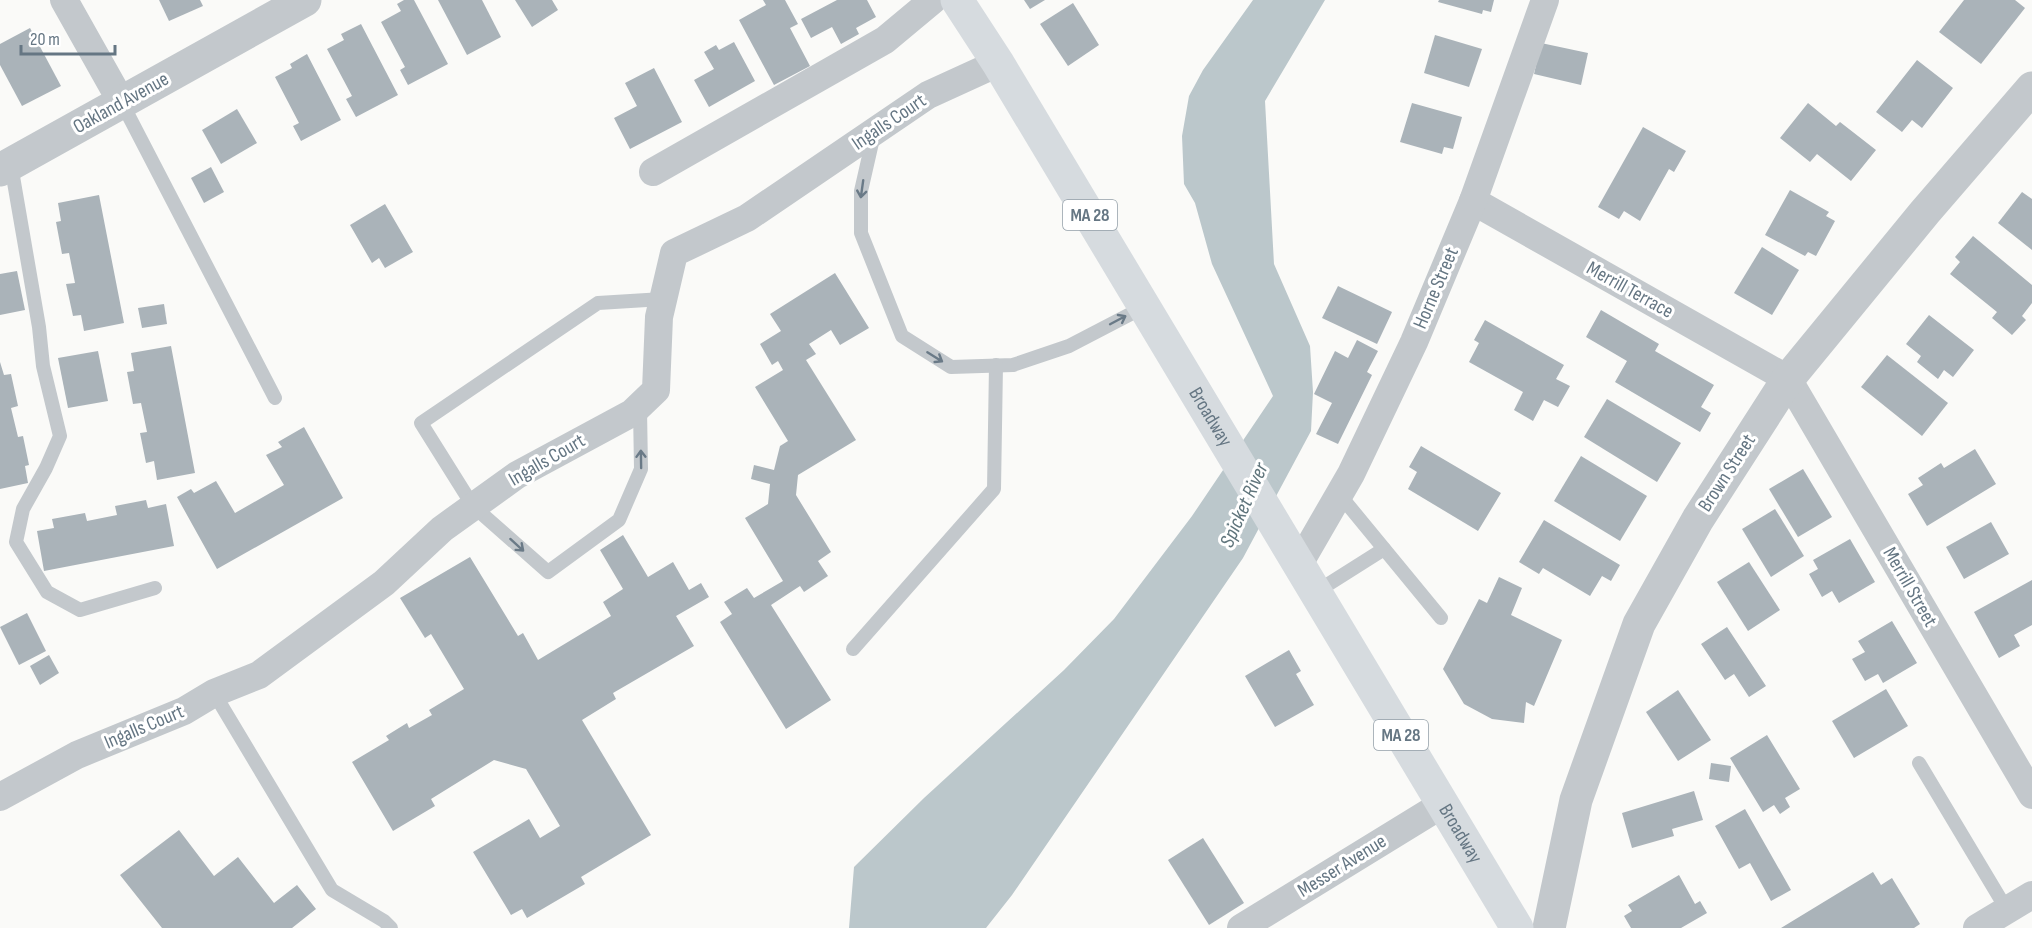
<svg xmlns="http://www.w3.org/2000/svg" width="2032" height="928" font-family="'Sofia Sans Condensed',sans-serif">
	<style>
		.water { fill: #bbc7cb }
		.building { fill: #aab3b9 }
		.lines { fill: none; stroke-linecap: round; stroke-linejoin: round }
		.service { stroke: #c3c8cc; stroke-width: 14 }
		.minor { stroke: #c3c8cc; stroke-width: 28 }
		.tertiary { stroke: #c3c8cc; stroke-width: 33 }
		.primary { stroke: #d6dbdf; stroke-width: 33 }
		.oneway { stroke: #6a7a87 }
		.labels { text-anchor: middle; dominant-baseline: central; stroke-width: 6; stroke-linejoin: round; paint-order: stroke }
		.shield { fill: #fff; stroke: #939fa8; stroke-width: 1.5 }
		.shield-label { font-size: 18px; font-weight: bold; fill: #657683 }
		.street-label { font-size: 20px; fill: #657683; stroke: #fff }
		.water-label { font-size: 21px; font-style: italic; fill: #60757c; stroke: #fff }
	</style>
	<rect width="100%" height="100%" fill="#fafaf8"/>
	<polygon class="water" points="1253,0 1325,0 1265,101 1274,264 1310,346 1313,392 1311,431 1243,558 1012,895 986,928 849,928 854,867 924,798 1064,670 1114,619 1192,516 1273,396 1212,264 1195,203 1184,184 1182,136 1189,96 1203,70"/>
	<g class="building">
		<polygon points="159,0 200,0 203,6 169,21"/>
		<polygon points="404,0 414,0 448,64 408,85 400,70 405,67 381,22 401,11 397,4"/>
		<polygon points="438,0 482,0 501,37 467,55"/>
		<polygon points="515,0 552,0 558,10 532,27"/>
		<polygon points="763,0 785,0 798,24 790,28 810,66 774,85 739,20 766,5"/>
		<polygon points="837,0 867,0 876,17 856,28 859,34 841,44 832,27 811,38 801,19"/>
		<polygon points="1024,0 1045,0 1030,9"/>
		<polygon points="1439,0 1494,0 1491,12 1483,10 1482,14 1438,2"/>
		<polygon points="1964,0 2015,0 2025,8 1981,64 1939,32"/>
		<polygon points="1073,3 1099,45 1068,66 1040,24"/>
		<polygon points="361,24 398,95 356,117 346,99 352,96 327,49 344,40 341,34"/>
		<polygon points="30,28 61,86 22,106 0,65 0,44"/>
		<polygon points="1435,35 1482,49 1469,87 1424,73"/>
		<polygon points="734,42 755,81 709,107 694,80 714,69 704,52 716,45 719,50"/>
		<polygon points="1541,43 1588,53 1581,85 1534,74"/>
		<polygon points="307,54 341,120 301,141 293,126 299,123 275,77 292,68 290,64"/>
		<polygon points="1917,60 1953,88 1922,128 1912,120 1902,132 1876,112"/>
		<polygon points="654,68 682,122 630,149 614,118 637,106 625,83"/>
		<polygon points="1412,103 1462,117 1453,149 1444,147 1442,154 1400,142"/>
		<polygon points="1808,103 1836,126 1840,122 1876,150 1851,181 1817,154 1810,162 1780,138"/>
		<polygon points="237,109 257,143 221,164 202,130"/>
		<polygon points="1643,127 1686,151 1674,172 1669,169 1640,221 1624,211 1619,219 1598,207"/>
		<polygon points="211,167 224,192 204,203 191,178"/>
		<polygon points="1790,190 1829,212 1826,216 1835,221 1816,256 1808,252 1805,256 1765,235"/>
		<polygon points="2022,192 2032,199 2032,250 1998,223"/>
		<polygon points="99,195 124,323 84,331 81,315 73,316 66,284 75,283 69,253 62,254 56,222 61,221 58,203"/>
		<polygon points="385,204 413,252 385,268 379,258 372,263 350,225"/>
		<polygon points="1973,236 2032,285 2032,303 2022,316 2026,320 2012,335 1992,318 1997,312 1950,274 1960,262 1955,257"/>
		<polygon points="1762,247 1799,270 1772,315 1734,293"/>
		<polygon points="17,271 25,310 0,315 0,274"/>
		<polygon points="835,273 869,328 840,345 831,330 809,344 816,354 806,360 856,440 798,475 796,495 831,552 818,561 828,576 804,592 800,586 771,605 831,700 786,729 720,622 732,614 724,602 747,588 754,598 783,581 745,518 768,504 770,484 751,479 754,465 774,470 780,446 788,441 755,387 783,370 778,361 772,365 760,344 781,331 770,314"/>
		<polygon points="1338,286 1392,312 1377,344 1322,318"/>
		<polygon points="164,304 167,324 142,328 138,308"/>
		<polygon points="1601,310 1659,344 1655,351 1714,385 1701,407 1711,413 1700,432 1615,382 1627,361 1586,337"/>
		<polygon points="1929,315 1974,350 1953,377 1944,370 1938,379 1917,362 1921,356 1906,344"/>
		<polygon points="1485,320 1564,365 1556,379 1570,386 1558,407 1544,400 1533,421 1514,410 1523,392 1469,362 1479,343 1474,340"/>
		<polygon points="1357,340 1378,351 1367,372 1372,375 1338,444 1316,434 1332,403 1314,394 1335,351 1348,358"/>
		<polygon points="171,346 195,473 157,480 154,461 146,463 140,433 147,432 141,403 133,404 127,372 134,371 131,353"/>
		<polygon points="98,351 108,401 68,408 58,358"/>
		<polygon points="1887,355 1948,403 1922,436 1861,387"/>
		<polygon points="0,362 4,375 11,374 18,406 11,408 18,437 23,436 29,465 25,466 28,483 0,489"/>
		<polygon points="1607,399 1681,443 1657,482 1584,437"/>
		<polygon points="304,427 343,498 217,569 177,497 191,489 194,493 216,481 235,513 284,485 266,455 282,447 278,442"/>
		<polygon points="1421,446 1501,493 1478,531 1408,489 1417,472 1409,467"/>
		<polygon points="1975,449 1996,484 1927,526 1908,494 1923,485 1918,478 1941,463 1944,468"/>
		<polygon points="1581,456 1647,496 1620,541 1554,501"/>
		<polygon points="1803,469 1832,517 1798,537 1769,489"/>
		<polygon points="146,500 148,508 166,504 174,546 44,571 37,531 54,528 52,519 85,513 87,521 117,515 115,506"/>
		<polygon points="1775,509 1804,556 1771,577 1742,529"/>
		<polygon points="1544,520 1620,565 1611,581 1602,576 1590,596 1543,568 1539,574 1519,562"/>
		<polygon points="1991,522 2009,554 1964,579 1946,547"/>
		<polygon points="623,535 648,577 673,562 689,590 701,583 709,597 676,616 694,646 613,693 616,699 582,720 651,835 581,877 585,884 527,918 522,909 511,915 473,852 529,819 540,838 560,826 526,769 494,760 431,799 435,806 393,831 352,762 389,740 386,736 407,723 409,728 432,715 429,710 464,689 431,634 425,638 400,598 470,557 518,636 523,633 538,660 611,616 603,602 623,589 600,550"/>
		<polygon points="1850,539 1875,582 1839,603 1832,591 1822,597 1809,574 1818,569 1813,560"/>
		<polygon points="1749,562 1780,610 1748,631 1717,582"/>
		<polygon points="1499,577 1522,588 1511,615 1562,640 1534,706 1526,702 1524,723 1492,719 1464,704 1443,669 1479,599 1487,603"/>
		<polygon points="2032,580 2032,625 2014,635 2020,646 1999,658 1974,612"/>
		<polygon points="27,613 46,651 19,665 0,627"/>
		<polygon points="1892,621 1917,663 1883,683 1878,674 1865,681 1852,659 1865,652 1858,641"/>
		<polygon points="1727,627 1766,686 1749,697 1734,674 1725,680 1701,644"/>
		<polygon points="1289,650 1301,671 1296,674 1314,705 1275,727 1245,676"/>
		<polygon points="49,655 59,673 40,685 30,666"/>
		<polygon points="1886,689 1908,726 1854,758 1832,721"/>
		<polygon points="1678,690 1711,740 1678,761 1646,712"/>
		<polygon points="1767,735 1800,789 1785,798 1790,807 1780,814 1774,805 1763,812 1730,758"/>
		<polygon points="1711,763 1731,766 1729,782 1709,779"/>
		<polygon points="1694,791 1703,820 1672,829 1674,836 1632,848 1622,813"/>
		<polygon points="1745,809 1791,890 1771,901 1750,863 1739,869 1715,826"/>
		<polygon points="179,830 214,876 238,857 274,903 297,885 316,909 292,928 162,928 120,875"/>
		<polygon points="1203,838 1244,903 1209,925 1168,860"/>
		<polygon points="1873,872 1881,885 1892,878 1920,924 1914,928 1781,928"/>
		<polygon points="1679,875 1695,904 1700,901 1707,913 1681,928 1631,928 1624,916 1632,911 1628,905"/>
	</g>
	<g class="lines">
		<g class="service">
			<polyline points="122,103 275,398"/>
			<polyline points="874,134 861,191 861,233 902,336 951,367 1013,365 1069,346 1144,307"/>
			<polyline points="11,165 39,327 43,366 60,436 46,468 23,509 16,542 47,592 80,610 155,588"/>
			<polyline points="640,409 641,469 619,520 548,572 473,506 421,423 598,303 663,299"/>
			<polyline points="1339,494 1441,618"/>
			<polyline points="1316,592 1384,549"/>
			<polyline points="853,649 994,489 996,365"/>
			<polyline points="214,693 332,890 384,921 391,928"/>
			<polyline points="1919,763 2007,910"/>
		</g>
		<g class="minor">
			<polyline points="64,0 122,103"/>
			<polyline points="653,172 885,40 933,0"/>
			<polyline points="1473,201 1788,379 2032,795"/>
			<polyline points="1299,564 1351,474 1414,342 1473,201 1545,0"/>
			<polyline points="0,797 77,755 184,711 214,693 259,675 384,583 442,529 517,475 632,413 656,390 659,317 674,253 747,218 928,95 998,63"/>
			<polyline points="1241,928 1443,804"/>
			<polyline points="1977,928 2032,895"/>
		</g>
		<g class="tertiary">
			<polyline points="0,170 305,0"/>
			<polyline points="1549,928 1576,800 1639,624 1698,519 1788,379 1925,212 2032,88"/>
		</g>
		<path class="primary" id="s1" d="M957,0L998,63L1517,928"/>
	</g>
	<defs><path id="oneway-shaft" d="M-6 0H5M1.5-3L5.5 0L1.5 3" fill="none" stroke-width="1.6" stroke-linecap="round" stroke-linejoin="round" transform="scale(1.5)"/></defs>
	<g class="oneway">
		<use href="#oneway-shaft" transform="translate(862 189) rotate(98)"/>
		<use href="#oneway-shaft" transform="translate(1118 320) rotate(-28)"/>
		<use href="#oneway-shaft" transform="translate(935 357) rotate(32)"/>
		<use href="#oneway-shaft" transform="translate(641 459) rotate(-91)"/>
		<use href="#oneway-shaft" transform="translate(517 545) rotate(42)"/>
	</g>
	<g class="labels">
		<g class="shield">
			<rect x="1063" y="200" width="54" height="30" rx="4.5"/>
			<rect x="1374" y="720" width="54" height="30" rx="4.5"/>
		</g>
		<g class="shield-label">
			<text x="1090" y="215">MA 28</text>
			<text x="1401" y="735">MA 28</text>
		</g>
		<g class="street-label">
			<text transform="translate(121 103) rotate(-29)">Oakland Avenue</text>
			<text transform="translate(889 122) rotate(-34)">Ingalls Court</text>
			<text transform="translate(1436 288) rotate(-67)">Horne Street</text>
			<text transform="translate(1630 290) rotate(29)">Merrill Terrace</text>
			<text stroke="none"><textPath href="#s1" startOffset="488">Broadway</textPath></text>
			<text transform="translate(547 460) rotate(-30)">Ingalls Court</text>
			<text transform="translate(1727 473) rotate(-57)">Brown Street</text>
			<text transform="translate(1910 587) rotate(60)">Merrill Street</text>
			<text transform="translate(144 727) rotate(-23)">Ingalls Court</text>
			<text stroke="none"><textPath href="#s1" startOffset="974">Broadway</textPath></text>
			<text transform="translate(1342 866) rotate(-32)">Messer Avenue</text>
		</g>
		<g class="water-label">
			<text transform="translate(1244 505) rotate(-66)">Spicket River</text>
		</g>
	</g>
	<path d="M21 45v9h94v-9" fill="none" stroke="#657683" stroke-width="3"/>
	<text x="30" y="45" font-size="18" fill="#657683" stroke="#ffffff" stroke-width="4.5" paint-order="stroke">20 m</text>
</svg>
